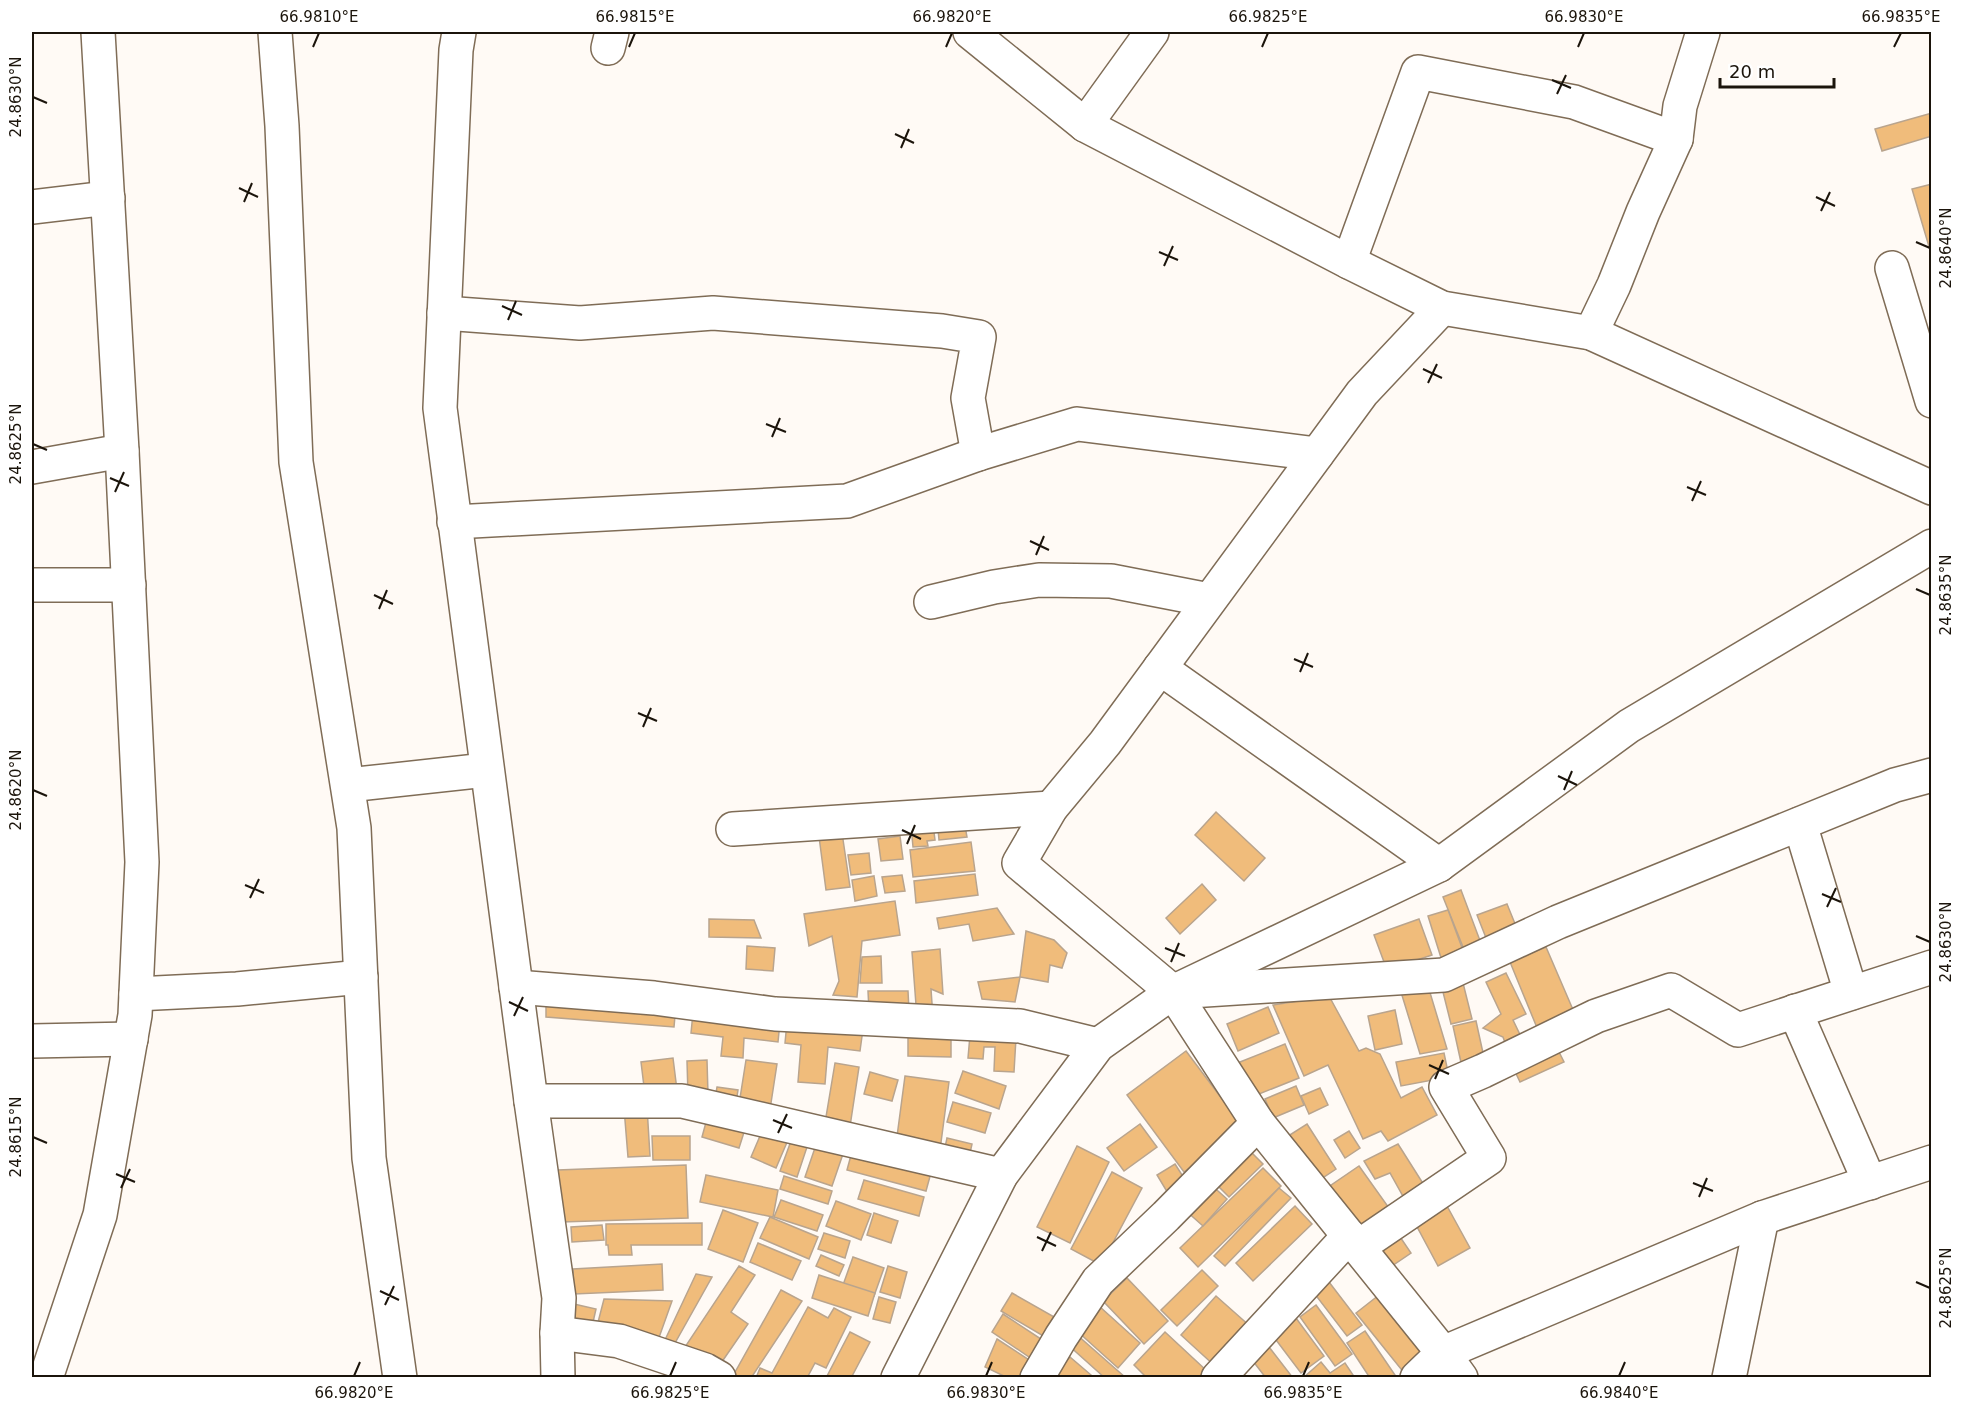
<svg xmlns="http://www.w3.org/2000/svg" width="1963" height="1409" font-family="'DejaVu Sans',sans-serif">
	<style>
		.building { fill: #f0bc7b; stroke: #b9a48d; stroke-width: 1.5 }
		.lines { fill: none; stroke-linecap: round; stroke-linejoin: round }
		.street-casing { stroke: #7f6c56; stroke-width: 36 }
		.street { stroke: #fff; stroke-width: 33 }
		.ticks { fill: none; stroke: #1b140b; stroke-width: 2 }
		.neatline { fill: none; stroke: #1b140b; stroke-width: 2 }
		.ticks-label { font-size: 15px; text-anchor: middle; fill: #1b140b }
	</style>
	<rect width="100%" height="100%" fill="#fffaf5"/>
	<g class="building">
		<polygon points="1932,113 1932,136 1882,151 1875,129"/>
		<polygon points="1932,184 1932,250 1930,250 1912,189"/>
		<polygon points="1216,812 1265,858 1244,881 1195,835"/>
		<polygon points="933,824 935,840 927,841 928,846 913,847 911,826"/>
		<polygon points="841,826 850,887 826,890 818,829"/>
		<polygon points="965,826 967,837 939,840 938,829"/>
		<polygon points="900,836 903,859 881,861 878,839"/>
		<polygon points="971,842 975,871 913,877 910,850"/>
		<polygon points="869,853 871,873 851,875 848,855"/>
		<polygon points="975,874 978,895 916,903 914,881"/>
		<polygon points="902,875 905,891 885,893 882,877"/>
		<polygon points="874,876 877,896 855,901 852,880"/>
		<polygon points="1202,884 1216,900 1180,934 1166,918"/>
		<polygon points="1461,890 1482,946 1465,952 1443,897"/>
		<polygon points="895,901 900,935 862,941 857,997 833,995 839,981 832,936 809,946 804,914"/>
		<polygon points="1507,904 1520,936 1490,948 1477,915"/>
		<polygon points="997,908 1014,934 973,941 969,924 939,929 937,918"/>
		<polygon points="1448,910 1464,953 1442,961 1428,916"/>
		<polygon points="709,919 754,920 761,938 709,937"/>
		<polygon points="1419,919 1432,955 1387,970 1374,935"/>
		<polygon points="1026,931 1054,940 1067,953 1062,968 1050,965 1048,982 1020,977"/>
		<polygon points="747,946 775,948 773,971 746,969"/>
		<polygon points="1546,947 1577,1019 1540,1035 1510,962"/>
		<polygon points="940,949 943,994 931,989 933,1018 917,1018 912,952"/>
		<polygon points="881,956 882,983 860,983 862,957"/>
		<polygon points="1506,973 1526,1014 1513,1020 1526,1047 1509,1054 1503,1037 1483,1028 1501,1014 1486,982"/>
		<polygon points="1020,977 1015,1002 982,999 978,982"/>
		<polygon points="1462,979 1472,1019 1451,1024 1441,984"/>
		<polygon points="1428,986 1447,1049 1420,1054 1401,992"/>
		<polygon points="868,991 908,991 909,1011 869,1011"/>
		<polygon points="546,994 676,1005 674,1027 546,1017"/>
		<polygon points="1329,996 1359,1051 1366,1048 1380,1054 1401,1098 1422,1087 1437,1115 1388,1141 1381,1131 1363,1139 1328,1065 1304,1076 1273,1005"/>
		<polygon points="1268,1007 1279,1033 1238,1051 1227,1024"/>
		<polygon points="1395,1010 1402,1044 1375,1050 1368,1016"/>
		<polygon points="693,1013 780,1022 778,1042 744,1038 743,1058 721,1056 723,1037 691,1033"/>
		<polygon points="1476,1021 1485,1062 1462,1067 1453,1026"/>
		<polygon points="787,1022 863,1029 860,1051 828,1047 825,1084 798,1082 801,1045 785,1043"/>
		<polygon points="908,1034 951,1034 951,1057 908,1056"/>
		<polygon points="970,1035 1016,1038 1014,1072 994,1071 995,1047 984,1047 983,1059 968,1058"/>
		<polygon points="1554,1042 1564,1062 1520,1082 1510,1061"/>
		<polygon points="1285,1044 1299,1078 1249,1098 1235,1064"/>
		<polygon points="1186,1051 1244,1128 1184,1172 1127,1095"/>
		<polygon points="1444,1053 1449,1077 1401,1086 1396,1062"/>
		<polygon points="673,1058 677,1090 645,1095 641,1062"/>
		<polygon points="707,1060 708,1094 688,1095 687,1061"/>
		<polygon points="746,1060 777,1064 769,1116 738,1111"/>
		<polygon points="835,1063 859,1067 849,1133 824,1129"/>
		<polygon points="963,1071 1006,1086 999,1109 955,1093"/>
		<polygon points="870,1072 898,1080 892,1101 864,1094"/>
		<polygon points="905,1076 949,1082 940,1150 896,1144"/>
		<polygon points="1296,1086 1304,1105 1273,1118 1265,1099"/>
		<polygon points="717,1087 738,1090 735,1109 714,1105"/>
		<polygon points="1320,1088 1328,1105 1309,1114 1301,1096"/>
		<polygon points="953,1102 991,1113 985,1133 947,1122"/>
		<polygon points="647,1107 650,1156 628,1157 624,1108"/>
		<polygon points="708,1115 746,1126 739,1148 702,1137"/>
		<polygon points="1140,1124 1157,1147 1124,1171 1107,1148"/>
		<polygon points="1307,1124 1336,1169 1315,1183 1285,1138"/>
		<polygon points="763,1129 788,1140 776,1168 751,1157"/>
		<polygon points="1349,1131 1360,1148 1345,1158 1334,1140"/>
		<polygon points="652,1136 690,1136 690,1160 653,1160"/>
		<polygon points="947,1138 972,1144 968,1162 943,1157"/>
		<polygon points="791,1141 807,1147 797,1177 780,1171"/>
		<polygon points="817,1142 844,1151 832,1186 805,1177"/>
		<polygon points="1398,1144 1424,1185 1409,1207 1390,1173 1375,1179 1364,1161"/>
		<polygon points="1077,1146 1109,1162 1070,1243 1037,1227"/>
		<polygon points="853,1148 932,1169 926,1191 847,1170"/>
		<polygon points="1248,1149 1263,1164 1229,1197 1214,1182"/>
		<polygon points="1175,1164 1191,1189 1172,1200 1157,1175"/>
		<polygon points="686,1165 688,1218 561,1222 558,1170"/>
		<polygon points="1359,1166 1394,1215 1359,1240 1324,1190"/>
		<polygon points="1263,1168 1281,1186 1198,1267 1180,1248"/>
		<polygon points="1112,1172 1142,1188 1101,1265 1071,1249"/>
		<polygon points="706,1175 778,1190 773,1217 700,1202"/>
		<polygon points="784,1176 832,1191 828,1204 780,1189"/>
		<polygon points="864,1180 924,1197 919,1216 858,1199"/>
		<polygon points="1209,1183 1227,1199 1203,1226 1185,1210"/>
		<polygon points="1279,1188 1291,1198 1225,1266 1214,1256"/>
		<polygon points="781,1200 823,1215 817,1231 774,1217"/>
		<polygon points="836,1201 871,1214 861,1240 826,1226"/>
		<polygon points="1295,1206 1312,1224 1253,1281 1236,1263"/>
		<polygon points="1447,1206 1470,1248 1438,1266 1415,1223"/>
		<polygon points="723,1210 758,1223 743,1262 708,1249"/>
		<polygon points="874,1213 898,1221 891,1243 867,1235"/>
		<polygon points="770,1217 818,1237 809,1259 760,1238"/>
		<polygon points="702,1223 702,1245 631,1245 632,1255 609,1255 608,1245 606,1245 606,1224"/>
		<polygon points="602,1225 604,1240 572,1242 571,1227"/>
		<polygon points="1394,1228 1411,1253 1386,1270 1369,1245"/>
		<polygon points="824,1233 850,1241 845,1258 818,1249"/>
		<polygon points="758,1243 801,1261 792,1280 750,1262"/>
		<polygon points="821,1255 844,1265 839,1276 816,1266"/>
		<polygon points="853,1257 884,1268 874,1296 843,1285"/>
		<polygon points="662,1264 663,1290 574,1294 573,1269"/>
		<polygon points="739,1266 755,1275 731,1312 748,1324 719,1366 681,1353"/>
		<polygon points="888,1266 907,1272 900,1298 880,1292"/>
		<polygon points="1202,1270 1218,1286 1177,1326 1161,1310"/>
		<polygon points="696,1274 712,1277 675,1343 664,1342"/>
		<polygon points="819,1275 875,1293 868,1316 812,1298"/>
		<polygon points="1127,1278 1168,1321 1144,1344 1103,1301"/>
		<polygon points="1329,1282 1362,1325 1347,1336 1314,1293"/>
		<polygon points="781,1290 802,1301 751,1378 740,1378 734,1374"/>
		<polygon points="1012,1293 1056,1318 1045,1337 1001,1311"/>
		<polygon points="1379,1295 1428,1355 1405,1374 1356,1313"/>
		<polygon points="1216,1296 1251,1327 1216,1367 1181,1335"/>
		<polygon points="879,1297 896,1302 890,1323 873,1319"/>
		<polygon points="604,1299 672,1301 656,1346 595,1334"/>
		<polygon points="574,1304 596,1309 591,1331 569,1326"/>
		<polygon points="1316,1305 1352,1354 1335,1366 1300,1317"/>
		<polygon points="1099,1306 1140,1343 1118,1368 1077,1331"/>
		<polygon points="808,1307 828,1318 834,1308 851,1317 826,1368 815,1363 807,1378 756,1378 760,1368 772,1373"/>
		<polygon points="1003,1314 1044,1341 1032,1359 992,1332"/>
		<polygon points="1293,1314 1324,1356 1301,1373 1270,1332"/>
		<polygon points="1365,1331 1397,1378 1370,1378 1347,1343"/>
		<polygon points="850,1332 870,1342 851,1378 826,1378"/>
		<polygon points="1165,1332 1208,1372 1202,1378 1147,1378 1134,1365"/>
		<polygon points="1076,1334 1126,1378 1105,1378 1067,1344"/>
		<polygon points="1262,1338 1293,1378 1266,1378 1246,1352"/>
		<polygon points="997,1339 1040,1367 1034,1378 1008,1378 985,1367"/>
		<polygon points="1070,1357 1091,1375 1088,1378 1051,1378"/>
		<polygon points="1321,1362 1330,1373 1345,1363 1355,1378 1303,1378"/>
	</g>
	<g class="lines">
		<g class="street-casing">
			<g id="street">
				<polyline points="275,32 282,126 296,462 354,828 369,1158 400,1378"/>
				<polyline points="459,32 456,50 440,408 531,1101 559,1298 557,1333 558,1378"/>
				<polyline points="970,32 1085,125 1349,262 1442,308 1591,333 1932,488"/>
				<polyline points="608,48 612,32"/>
				<polyline points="1085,125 1152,32"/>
				<polyline points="32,207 108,198"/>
				<polyline points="1349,262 1418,72 1574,102 1676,139"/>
				<polyline points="1892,268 1932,401"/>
				<polyline points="1442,308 1362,393 1105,743 1051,808 1019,863 1173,992 1258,1123 1443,1353 1461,1378"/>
				<polyline points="444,313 580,323 713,313 942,331 979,337 968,398 978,454"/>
				<polyline points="1591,333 1614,285 1643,212 1676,139 1680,106 1703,32"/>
				<polyline points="32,467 122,451"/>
				<polyline points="454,522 847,501 978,454 1077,424 1317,454"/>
				<polyline points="32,585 129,585"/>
				<polyline points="931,602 994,587 1039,580 1111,581 1209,600"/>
				<polyline points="1160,668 1439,865"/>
				<polyline points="348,785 486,770"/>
				<polyline points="1800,824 1851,993"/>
				<polyline points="733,829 1051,808"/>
				<polyline points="516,987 654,998 775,1014 1020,1026 1098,1045"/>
				<polyline points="1190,991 1444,975 1558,922 1895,785 1932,775"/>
				<polyline points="136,994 237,989 361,977"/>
				<polyline points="1795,1011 1870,1183"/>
				<polyline points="32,1041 131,1039"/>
				<polyline points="531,1101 682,1101 1001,1175"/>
				<polyline points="1358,1247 1489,1158 1446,1087 1483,1071 1596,1016 1671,990 1738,1030 1932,967"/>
				<polyline points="557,1333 619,1341 705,1370 719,1378"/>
				<polyline points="46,1378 100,1215 135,1015 142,862 122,451 98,32"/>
				<polyline points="898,1378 1001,1175 1098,1045 1173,992 1439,865 1629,726 1932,546"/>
				<polyline points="1037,1378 1061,1337 1098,1281 1166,1216 1258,1123"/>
				<polyline points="1218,1378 1349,1236"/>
				<polyline points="1417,1378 1443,1353 1762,1218 1932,1162"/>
				<polyline points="1729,1378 1762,1218"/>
			</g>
		</g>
		<use href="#street" class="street"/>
	</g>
	<path class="ticks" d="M313,47L319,33M629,47L635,33M946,47L952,33M1262,47L1268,33M1578,47L1584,33M1894,47L1901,33M1552,80L1571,88M1557,94L1566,75M33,97L47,103M895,134L914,143M901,148L909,129M239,188L258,197M1816,197L1835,206M244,202L252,183M1821,211L1830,192M1916,242L1930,248M1159,252L1178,260M1164,266L1173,246M502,306L522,315M508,320L516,301M1423,369L1442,378M1428,383L1437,364M766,424L786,432M772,437L780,418M33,444L47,450M110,478L129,486M1687,487L1706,495M115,492L124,472M1692,501L1701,481M1030,541L1049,550M1036,555L1044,536M1916,589L1930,595M374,595L393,604M379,609L387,590M1294,659L1313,667M1300,672L1308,653M638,713L657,721M643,727L651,708M1558,776L1577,785M33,790L47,796M1564,790L1572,771M902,830L921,839M907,844L915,825M245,885L264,893M1822,894L1841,902M250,898L259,879M1827,907L1836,888M1916,936L1930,942M1165,948L1185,956M1171,962L1179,943M509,1002L528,1011M514,1016L523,997M1429,1065L1449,1074M1435,1079L1443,1060M773,1120L792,1128M778,1133L787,1114M33,1137L47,1143M116,1174L135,1182M1693,1183L1713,1191M121,1188L130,1169M1699,1197L1707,1178M1037,1237L1056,1246M1042,1251L1051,1232M1916,1282L1930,1288M380,1291L399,1300M385,1305L394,1286M354,1376L360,1362M670,1376L676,1362M986,1376L992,1362M1303,1376L1309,1362M1619,1376L1625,1362"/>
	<rect width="1963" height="1409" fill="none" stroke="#ffffff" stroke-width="66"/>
	<path d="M1720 78v9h114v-9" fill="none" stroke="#1b140b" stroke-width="3"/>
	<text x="1729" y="78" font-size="18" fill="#1b140b" stroke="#ffffff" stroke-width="4.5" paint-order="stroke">20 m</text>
	<rect x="33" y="33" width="1897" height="1343" class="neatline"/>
	<g class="ticks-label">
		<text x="319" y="22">66.9810°E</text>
		<text x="635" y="22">66.9815°E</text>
		<text x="952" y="22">66.9820°E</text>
		<text x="1268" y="22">66.9825°E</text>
		<text x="1584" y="22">66.9830°E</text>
		<text x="1901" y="22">66.9835°E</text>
		<text transform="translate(16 97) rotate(-90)" y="5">24.8630°N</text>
		<text transform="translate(1946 248) rotate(-90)" y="5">24.8640°N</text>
		<text transform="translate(16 444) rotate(-90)" y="5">24.8625°N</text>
		<text transform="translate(1946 595) rotate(-90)" y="5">24.8635°N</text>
		<text transform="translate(16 790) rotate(-90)" y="5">24.8620°N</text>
		<text transform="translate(1946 942) rotate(-90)" y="5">24.8630°N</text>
		<text transform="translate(16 1137) rotate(-90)" y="5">24.8615°N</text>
		<text transform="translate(1946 1288) rotate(-90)" y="5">24.8625°N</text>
		<text x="354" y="1398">66.9820°E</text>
		<text x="670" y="1398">66.9825°E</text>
		<text x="986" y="1398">66.9830°E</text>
		<text x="1303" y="1398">66.9835°E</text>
		<text x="1619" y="1398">66.9840°E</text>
	</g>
</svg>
